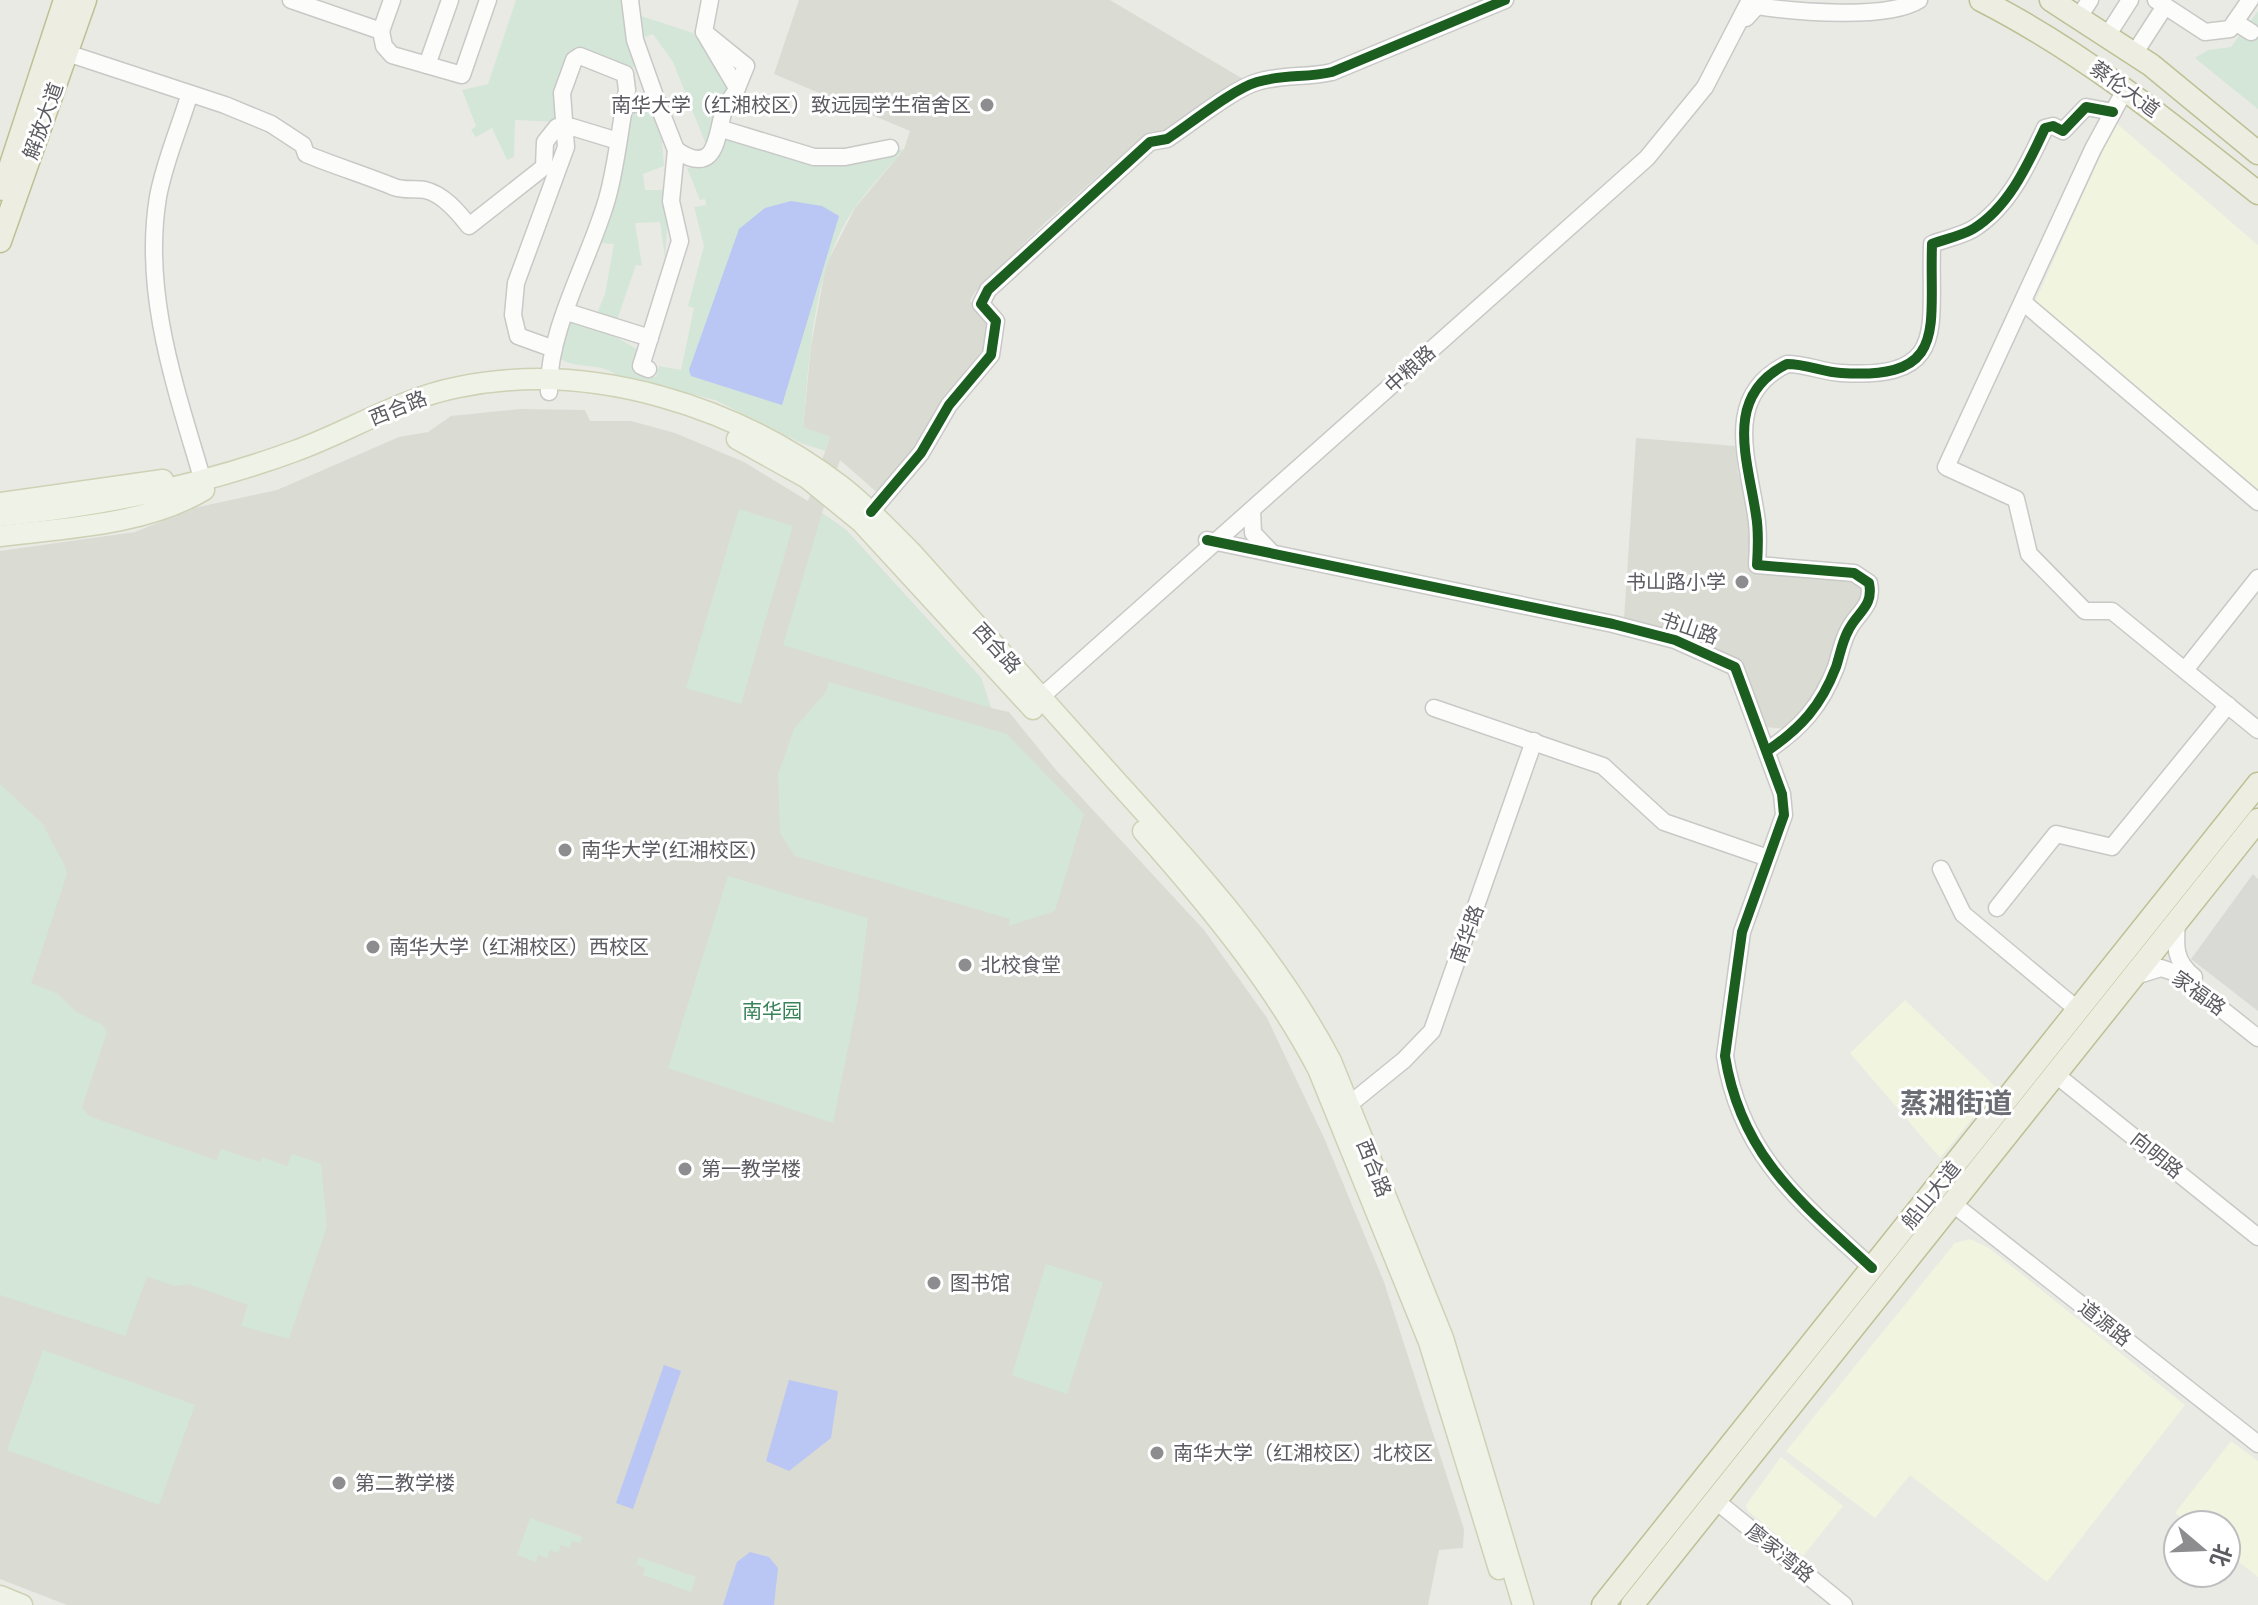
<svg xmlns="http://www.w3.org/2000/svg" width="2258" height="1605" font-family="'DejaVu Sans','Noto Sans SC',sans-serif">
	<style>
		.commercial { fill: #f1f4de }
		.industrial { fill: #d9d9d5 }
		.education { fill: #dadbd3 }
		.green { fill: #d3e6d8 }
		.water { fill: #bac6f4 }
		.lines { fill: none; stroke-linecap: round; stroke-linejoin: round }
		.minor-casing { stroke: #c8c8c7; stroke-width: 19 }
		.major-casing { stroke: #ced1b4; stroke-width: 23 }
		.highway-casing { stroke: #bec094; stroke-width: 25 }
		.minor { stroke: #fcfcfb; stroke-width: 16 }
		.major { stroke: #eff2e7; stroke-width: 20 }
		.highway { stroke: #edede1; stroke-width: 22 }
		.cycleway-casing { stroke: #fff; stroke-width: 15 }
		.cycleway { stroke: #1b5e20; stroke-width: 10 }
		.poi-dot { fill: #8d8d90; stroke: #fff; stroke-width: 3 }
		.labels { text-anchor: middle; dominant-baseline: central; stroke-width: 6; stroke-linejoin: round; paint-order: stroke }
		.street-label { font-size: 20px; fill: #5b5b62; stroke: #fff }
		.poi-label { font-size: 20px; fill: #5b5b62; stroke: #fff; text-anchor: start }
		.park-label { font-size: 20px; fill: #398358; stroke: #fff }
		.district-label { font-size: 28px; font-weight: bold; fill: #6c6d74; stroke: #fff }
	</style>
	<rect width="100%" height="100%" fill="#eaeae5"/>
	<g class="commercial">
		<polygon points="2115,122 2258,245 2258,491 2035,302"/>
		<polygon points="1905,1000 1997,1088 1940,1158 1850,1053"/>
		<polygon points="1970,1239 1989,1248 2185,1405 2047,1582 1910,1475 1875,1518 1786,1451 1955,1243"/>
		<polygon points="2231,1441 2258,1461 2258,1577 2226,1552 2226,1525 2190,1525 2175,1513"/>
		<polygon points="1781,1457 1843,1506 1803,1556 1748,1511 1746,1505"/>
	</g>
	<polygon class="industrial" points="2253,874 2258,879 2258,1011 2191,959"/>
	<g class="education">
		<polygon points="799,0 1110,0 1243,79 1171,130 1147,135 1132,146 1046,222 975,292 970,301 992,324 988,352 880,495 840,460 822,513 846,530 981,678 991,708 1009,712 1056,770 1204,930 1267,1018 1325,1140 1384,1282 1464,1529 1463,1548 1439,1550 1428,1605 67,1605 0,1579 0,551 135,532 194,508 277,490 399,437 428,432 451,416 520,409 585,410 590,421 631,421 675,433 744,462 808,501 830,437 803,428 811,346 826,265 855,208 904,149 910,131 774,74"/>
		<polygon points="1636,438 1735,446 1738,473 1752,523 1753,569 1766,574 1845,577 1860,584 1863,596 1818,696 1791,729 1763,727 1742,661 1687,637 1624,619"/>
	</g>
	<g class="green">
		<polygon points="516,0 625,0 635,59 634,67 623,69 581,52 559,122 515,120 514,157 507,160 492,128 476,137 471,130 476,126 462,90 488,84"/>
		<polygon points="2258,11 2258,109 2195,58 2208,50 2231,47"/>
		<polygon points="635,14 693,33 732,82 734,90 724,103 709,151 696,155 685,151 707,147 673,62 653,34 639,39"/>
		<polygon points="651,108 662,141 664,166 643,174 645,190 662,190 669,202 665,258 660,222 635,223 642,266 636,265 617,320 596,316 605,294 614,244 598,243 628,114"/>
		<path d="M726,136L845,162L904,149C888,168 871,186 856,206C812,268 810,355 803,427L830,437L825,451L801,443L715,400L616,375C600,361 575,371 558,357L571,319L618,338L638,350L633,370L656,377L659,366L681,370L694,308L688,306L704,246L694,207L706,205L705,199L700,200L687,168L701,165Z"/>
		<polygon points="739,509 793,526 741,704 686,688"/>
		<polygon points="822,513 846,530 981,678 991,708 783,645"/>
		<polygon points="829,682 1007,734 1084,814 1055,911 1009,926 1010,919 795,856 780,833 778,775 794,729 826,692"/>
		<polygon points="0,784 42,823 65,866 67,874 31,983 58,994 75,1011 103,1025 107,1032 82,1107 89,1116 216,1160 221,1149 260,1162 262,1157 287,1166 292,1154 321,1164 327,1226 289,1339 241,1326 248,1305 188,1284 175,1286 147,1277 125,1336 0,1295"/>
		<polygon points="728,876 868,918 858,999 833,1123 668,1068"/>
		<polygon points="1046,1264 1103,1282 1067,1394 1012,1375"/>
		<polygon points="43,1350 195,1405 159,1505 7,1450"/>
		<polygon points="530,1518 583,1537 580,1543 572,1541 570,1548 561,1545 558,1553 550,1550 547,1558 538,1555 536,1562 517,1555"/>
		<polygon points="639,1557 696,1577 691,1592 643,1575 645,1568 636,1564"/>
	</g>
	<g class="water">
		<polygon points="791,201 822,206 839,216 782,405 691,376 689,370 739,229 765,208"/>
		<polygon points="664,1365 681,1371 633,1509 616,1503"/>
		<polygon points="789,1380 838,1391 831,1438 789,1471 766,1461"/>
		<polygon points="750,1552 769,1557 778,1568 774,1605 723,1605 737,1562"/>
	</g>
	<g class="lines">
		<g class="minor-casing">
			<g id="minor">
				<polyline points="291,0 381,31 392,0"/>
				<polyline points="710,0 704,32 746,66 737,88"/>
				<polyline points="2156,0 2205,32 2230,29 2250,0"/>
				<polyline points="2079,17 2090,0"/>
				<path d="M1746,18L1757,6C1795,12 1888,20 1919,0"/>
				<polyline points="2235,22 2251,32"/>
				<polyline points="381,31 384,46 392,55 462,75 488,0"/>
				<polyline points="2107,36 2130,0"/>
				<path d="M67,53L225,105L271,124L303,145L306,154C335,166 365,175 394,187C405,191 415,188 425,190C443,194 458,212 469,226L544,167L545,142L557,127H572L618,141"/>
				<polyline points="2134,54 2165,6"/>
				<polyline points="427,65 450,0"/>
				<polyline points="2126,88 2093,149 1946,467 2016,499 2029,554 2085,611 2112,611 2258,730"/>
				<path d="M189,96C179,129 164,163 158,197C142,294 176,389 203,481"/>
				<polyline points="624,106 656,99 635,40 630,0"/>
				<polyline points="722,129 814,157 845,157 890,148"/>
				<path d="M676,150C718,178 716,134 724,110C726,102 734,97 737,88L704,32"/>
				<polyline points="2023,302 2258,502"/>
				<polyline points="567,312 650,338"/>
				<polyline points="648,369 641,366 680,241 671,201 676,150 656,99"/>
				<path d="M549,392C547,330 590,259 607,199C617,164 620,126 627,90L625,74L580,56L574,60L562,93L566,147L516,283L513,315L518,336L554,349"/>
				<polyline points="1252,510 1253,533 1272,553"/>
				<path d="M871,512L921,453L949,405L991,355L996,321L981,304L988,290L1150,142L1167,139C1190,124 1233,89 1257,82C1283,74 1307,78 1332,72L1505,0"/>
				<path d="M1207,540L1613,624L1675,640L1735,667L1782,794L1784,815L1742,932L1725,1056C1741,1157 1802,1203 1872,1268"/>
				<polyline points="2185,670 2258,578"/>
				<polyline points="1032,705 1647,158 1705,87 1750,0"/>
				<polyline points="1434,708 1603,766 1664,822 1768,858"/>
				<path d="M1767,751C1801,728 1821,706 1836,667C1840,655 1842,642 1848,631C1857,612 1874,607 1869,583L1854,573L1757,565C1758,549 1759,531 1756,515C1748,460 1722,396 1787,364C1806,364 1823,372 1841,373C1950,380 1929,328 1932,244C1945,239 1961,236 1973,229C2009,207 2028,164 2045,128L2053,126L2063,131L2086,107L2113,112"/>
				<polyline points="1941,869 1963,914 2078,1010"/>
				<polyline points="1997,908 2056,834 2112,847 2228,705"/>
				<path d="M2177,922C2175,946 2174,961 2194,977"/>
				<polyline points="2135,976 2161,968 2176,973 2258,1038"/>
				<polyline points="2055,1074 2258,1237"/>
				<polyline points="1356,1099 1404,1060 1432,1031 1534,741"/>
				<polyline points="1952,1203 2258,1444"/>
				<polyline points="1715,1500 1844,1605"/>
			</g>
		</g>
		<g class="major-casing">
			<g id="major">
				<polyline points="737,439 807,478 861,522 1033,709"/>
				<polyline points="0,503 163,480"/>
				<path d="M0,516C101,506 200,486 295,451C350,431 401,398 459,387C591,360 736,406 841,486C867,506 889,530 912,553C981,630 1049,706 1118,783C1196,869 1277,958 1331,1061L1443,1338L1523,1605"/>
				<path d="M0,536C67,528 145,525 204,490"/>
				<path d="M1143,831C1207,903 1273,983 1318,1069L1429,1342L1499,1569"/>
				<polyline points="0,1596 22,1605"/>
			</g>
		</g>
		<g class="highway-casing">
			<g id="highway">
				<path d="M1981,0C2083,52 2169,122 2258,193"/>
				<polyline points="2051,0 2151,65 2258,153"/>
				<polyline points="3,189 65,0"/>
				<polyline points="0,241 85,0"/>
				<polyline points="1603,1605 2258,784"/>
				<polyline points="1632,1605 2258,820"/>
			</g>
		</g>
		<use href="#minor" class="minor"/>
		<use href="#major" class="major"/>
		<use href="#highway" class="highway"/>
		<g class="cycleway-casing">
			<g id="cycleway">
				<path d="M871,512L921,453L949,405L991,355L996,321L981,304L988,290L1150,142L1167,139C1190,124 1233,89 1257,82C1283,74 1307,78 1332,72L1505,0"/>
				<path d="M1207,540L1613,624L1675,640L1735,667L1782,794L1784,815L1742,932L1725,1056C1741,1157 1802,1203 1872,1268"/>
				<path d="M1767,751C1801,728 1821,706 1836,667C1840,655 1842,642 1848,631C1857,612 1874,607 1869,583L1854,573L1757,565C1758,549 1759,531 1756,515C1748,460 1722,396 1787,364C1806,364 1823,372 1841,373C1950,380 1929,328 1932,244C1945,239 1961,236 1973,229C2009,207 2028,164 2045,128L2053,126L2063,131L2086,107L2113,112"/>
			</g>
		</g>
		<use href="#cycleway" class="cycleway"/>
	</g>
	<g class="poi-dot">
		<circle cx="987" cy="105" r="8"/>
		<circle cx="1742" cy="582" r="8"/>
		<circle cx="565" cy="850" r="8"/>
		<circle cx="373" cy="947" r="8"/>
		<circle cx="965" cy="965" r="8"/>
		<circle cx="685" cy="1169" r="8"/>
		<circle cx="934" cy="1283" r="8"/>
		<circle cx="1157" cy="1453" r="8"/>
		<circle cx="339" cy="1483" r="8"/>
	</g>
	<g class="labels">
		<g class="street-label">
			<text transform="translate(2125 89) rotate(36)">蔡伦大道</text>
			<text transform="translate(43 121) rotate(-70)">解放大道</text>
			<text transform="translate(1410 369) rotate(-42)">中粮路</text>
			<text transform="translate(398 408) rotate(-22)">西合路</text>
			<text transform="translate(1689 628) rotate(19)">书山路</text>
			<text transform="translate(997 648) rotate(48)">西合路</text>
			<text transform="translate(1467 934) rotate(-70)">南华路</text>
			<text transform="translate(2199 993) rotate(36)">家福路</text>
			<text transform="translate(2157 1155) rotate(39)">向明路</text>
			<text transform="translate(1374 1168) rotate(68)">西合路</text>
			<text transform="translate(1931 1195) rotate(-51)">船山大道</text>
			<text transform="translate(2105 1323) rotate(38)">道源路</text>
			<text transform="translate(1780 1553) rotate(39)">廖家湾路</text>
		</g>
		<g class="poi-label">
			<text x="971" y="105" text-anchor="end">南华大学（红湘校区）致远园学生宿舍区</text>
			<text x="1726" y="582" text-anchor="end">书山路小学</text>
			<text x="581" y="850">南华大学(红湘校区)</text>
			<text x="389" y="947">南华大学（红湘校区）西校区</text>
			<text x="981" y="965">北校食堂</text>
			<text x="701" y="1169">第一教学楼</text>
			<text x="950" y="1283">图书馆</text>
			<text x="1173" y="1453">南华大学（红湘校区）北校区</text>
			<text x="355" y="1483">第二教学楼</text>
		</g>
		<g class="park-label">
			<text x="772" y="1011">南华园</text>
		</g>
		<g class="district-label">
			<text x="1956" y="1103">蒸湘街道</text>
		</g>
	</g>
	<g transform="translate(2202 1549) rotate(109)"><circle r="38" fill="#ffffff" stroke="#bdbdc0" stroke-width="2"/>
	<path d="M0-6L14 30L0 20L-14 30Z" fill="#8d8d90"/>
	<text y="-12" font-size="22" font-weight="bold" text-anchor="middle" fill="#5b5b62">北</text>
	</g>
</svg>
